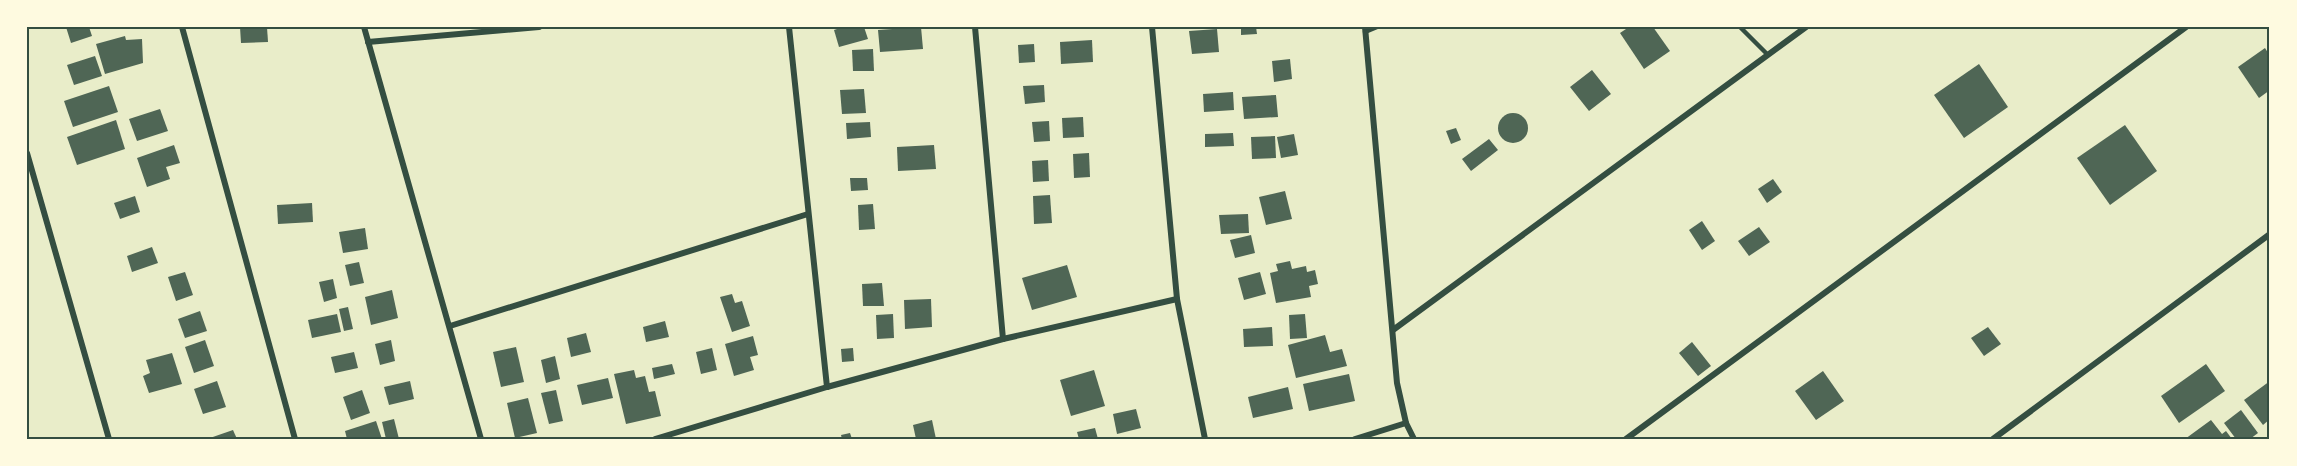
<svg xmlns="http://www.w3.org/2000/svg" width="2297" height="466" font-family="Manrope,sans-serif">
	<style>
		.building { fill: #4f6655 }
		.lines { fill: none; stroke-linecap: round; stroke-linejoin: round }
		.service { stroke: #344e41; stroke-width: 4.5 }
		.minor { stroke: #344e41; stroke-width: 6 }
		.neatline { fill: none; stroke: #344e41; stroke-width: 2 }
	</style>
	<rect width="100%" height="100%" fill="#e9edc9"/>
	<g class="building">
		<polygon points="66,27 89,27 92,36 71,43"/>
		<polygon points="240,27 267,27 268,42 241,43"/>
		<polygon points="843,27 864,27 868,39 839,47 834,30"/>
		<polygon points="921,27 923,49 880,52 878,30"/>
		<polygon points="1241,27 1256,27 1257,34 1241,35"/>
		<polygon points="1629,27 1653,27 1670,51 1644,69 1620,33"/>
		<polygon points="1217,29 1219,52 1192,54 1189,31"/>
		<polygon points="125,36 126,40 142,39 143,63 105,74 96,44"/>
		<polygon points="1092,40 1093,62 1061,64 1060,42"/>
		<polygon points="1034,44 1035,62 1019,63 1018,45"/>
		<polygon points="2265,48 2270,56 2270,90 2259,98 2238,67"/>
		<polygon points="873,49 874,71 853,71 852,50"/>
		<polygon points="95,56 102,76 74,85 67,65"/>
		<polygon points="1290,59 1292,79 1274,82 1272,61"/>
		<polygon points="1979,64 2008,107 1964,138 1934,95"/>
		<polygon points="1592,70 1611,94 1589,111 1570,87"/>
		<polygon points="1044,85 1045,102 1025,104 1023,86"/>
		<polygon points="109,86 118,112 73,127 64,101"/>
		<polygon points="864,89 866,113 842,114 840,90"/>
		<polygon points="1233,92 1234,110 1204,112 1203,94"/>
		<polygon points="1276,95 1278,117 1244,119 1242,97"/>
		<polygon points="160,109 168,131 137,141 129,119"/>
		<circle cx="1513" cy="128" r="15"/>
		<polygon points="1083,117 1084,137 1063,138 1062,118"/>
		<polygon points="116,120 125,149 77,165 67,137"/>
		<polygon points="1049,121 1050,141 1034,142 1032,122"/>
		<polygon points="870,122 871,137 847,139 846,123"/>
		<polygon points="2125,125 2157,171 2110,205 2077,158"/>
		<polygon points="1456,128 1461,140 1451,144 1446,131"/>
		<polygon points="1233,133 1234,146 1205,147 1205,134"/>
		<polygon points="1294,134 1298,155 1281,158 1277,137"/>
		<polygon points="1275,136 1276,158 1252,159 1251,137"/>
		<polygon points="1489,139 1498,150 1471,171 1462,159"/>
		<polygon points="174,145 180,163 166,167 170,179 147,187 137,158"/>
		<polygon points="934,145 936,169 898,171 897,147"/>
		<polygon points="1089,153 1090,177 1074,178 1073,154"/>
		<polygon points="1048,160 1049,181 1033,182 1032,161"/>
		<polygon points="850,178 867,178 868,190 851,191"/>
		<polygon points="1773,179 1782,192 1767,203 1758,189"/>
		<polygon points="1285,191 1292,219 1266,225 1259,197"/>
		<polygon points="1050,195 1052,223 1034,224 1033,196"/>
		<polygon points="135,196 140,212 120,219 114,203"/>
		<polygon points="312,203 313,222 278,224 277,205"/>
		<polygon points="873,204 875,229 859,230 858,205"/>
		<polygon points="1248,214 1249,233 1221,234 1219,215"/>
		<polygon points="1702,221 1715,241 1702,250 1689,230"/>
		<polygon points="1759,227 1770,242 1749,256 1738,241"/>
		<polygon points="365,228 368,249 343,253 339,232"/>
		<polygon points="1251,235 1255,253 1235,258 1230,240"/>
		<polygon points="152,247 158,263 132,272 127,256"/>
		<polygon points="1290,261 1292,269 1306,266 1307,272 1315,270 1318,284 1309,286 1311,297 1276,303 1270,273 1278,271 1276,264"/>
		<polygon points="359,262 364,283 350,286 345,265"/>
		<polygon points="1067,265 1077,297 1032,310 1022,278"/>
		<polygon points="185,272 193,295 176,301 168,277"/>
		<polygon points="1260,272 1266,294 1244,300 1238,278"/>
		<polygon points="333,279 337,298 324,302 319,282"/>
		<polygon points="882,283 884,306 863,306 862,284"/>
		<polygon points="392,290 398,318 371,325 365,297"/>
		<polygon points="732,294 735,303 742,301 750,326 732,332 720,297"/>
		<polygon points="931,299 932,327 905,329 904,300"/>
		<polygon points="348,307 353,329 344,331 339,309"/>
		<polygon points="200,311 207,331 185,338 178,319"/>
		<polygon points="337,314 341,332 312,338 308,320"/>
		<polygon points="893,314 894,338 877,339 876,315"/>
		<polygon points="1305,314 1307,338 1290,339 1289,315"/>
		<polygon points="665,321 669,337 646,342 643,327"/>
		<polygon points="1272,327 1273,346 1244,347 1243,329"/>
		<polygon points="1988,327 2001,344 1984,356 1971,338"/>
		<polygon points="586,333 591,352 571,357 567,338"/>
		<polygon points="1325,335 1330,352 1342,349 1347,366 1296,378 1288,345"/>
		<polygon points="753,336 758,355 750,357 754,370 734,376 725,344"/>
		<polygon points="205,340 214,366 194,373 185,347"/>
		<polygon points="391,340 395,361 380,365 375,344"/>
		<polygon points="1692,342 1711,366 1698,376 1679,353"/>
		<polygon points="516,347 524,382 501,387 493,352"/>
		<polygon points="712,348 717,370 701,374 696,352"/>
		<polygon points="853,348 854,361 842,362 841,349"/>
		<polygon points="354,352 358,368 335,373 331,357"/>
		<polygon points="172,353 182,384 149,393 143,376 150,373 146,360"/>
		<polygon points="555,356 560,379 546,383 541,360"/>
		<polygon points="672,364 675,374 654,379 652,368"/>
		<polygon points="2206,364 2225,391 2179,423 2161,396"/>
		<polygon points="634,370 636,378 645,376 649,392 655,391 661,416 626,424 614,374"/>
		<polygon points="1094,370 1105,406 1071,416 1060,380"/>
		<polygon points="1823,371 1844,401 1816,420 1795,391"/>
		<polygon points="1349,374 1355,401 1309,411 1303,384"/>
		<polygon points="608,378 613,398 582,405 577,385"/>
		<polygon points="217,381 226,407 203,414 194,389"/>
		<polygon points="410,381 414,399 389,405 384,387"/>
		<polygon points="2270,381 2270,419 2263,425 2244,400"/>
		<polygon points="1288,387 1293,409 1253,418 1248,397"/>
		<polygon points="362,390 370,413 351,420 343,397"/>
		<polygon points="556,390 563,421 549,424 541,393"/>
		<polygon points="528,398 537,433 515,438 507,403"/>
		<polygon points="1136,409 1141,428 1117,434 1113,414"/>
		<polygon points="2241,410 2258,433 2250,439 2236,439 2224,423"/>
		<polygon points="394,419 399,439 386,439 382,422"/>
		<polygon points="932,420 936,439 916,439 913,425"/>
		<polygon points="2211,420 2222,434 2226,431 2232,439 2185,439"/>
		<polygon points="376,421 382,439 347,439 345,431"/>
		<polygon points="1095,428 1098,439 1079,439 1077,432"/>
		<polygon points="233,430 237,439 207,439"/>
		<polygon points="850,433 852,439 842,439 841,435"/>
	</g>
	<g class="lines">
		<g class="service">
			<polyline points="1740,27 1768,55"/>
			<polyline points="1365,32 1377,27"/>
		</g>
		<g class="minor">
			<polyline points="182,27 295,439"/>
			<polyline points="364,27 481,439"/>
			<polyline points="789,27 827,387"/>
			<polyline points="975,27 1003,339"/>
			<polyline points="1152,27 1177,299 1205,439"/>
			<polyline points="1365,27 1397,383 1406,423 1414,439"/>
			<polyline points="368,42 539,27"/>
			<polyline points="27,153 109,439"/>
			<polyline points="450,326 808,214"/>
			<polyline points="1393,330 1806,27"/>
			<polyline points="655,439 827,387 1003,339 1177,299"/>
			<polyline points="1355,439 1406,423"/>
			<polyline points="1626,439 2186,27"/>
			<polyline points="1993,439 2270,234"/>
		</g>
	</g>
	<rect width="2297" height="466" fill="none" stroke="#fefae0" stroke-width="57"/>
	<rect x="28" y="28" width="2240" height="410" class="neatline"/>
</svg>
